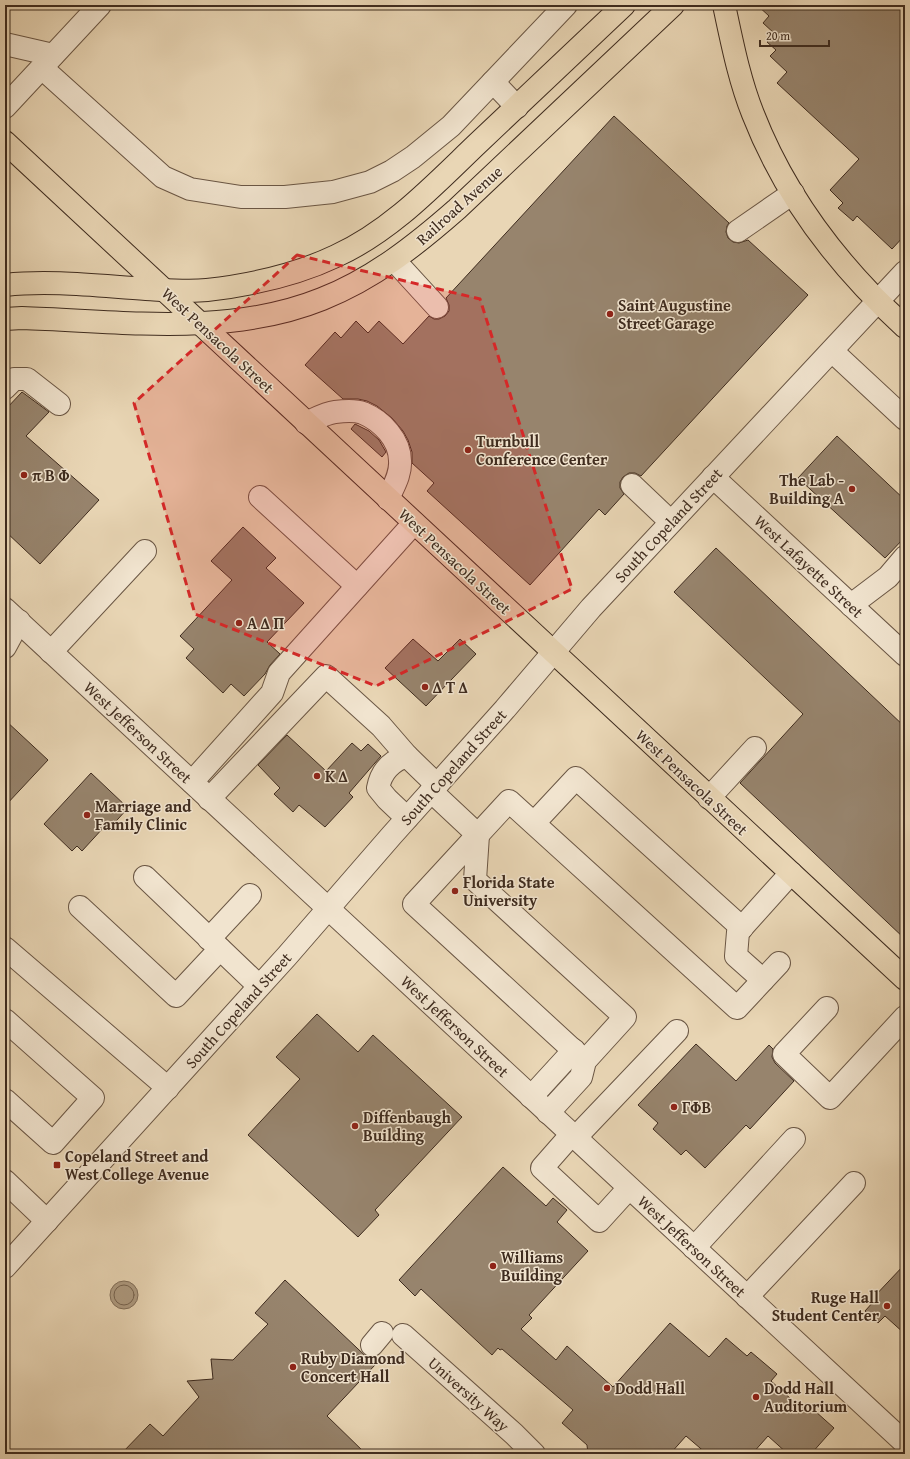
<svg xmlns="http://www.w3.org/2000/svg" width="910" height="1459" font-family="'Gentium Book Plus',serif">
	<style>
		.water { fill: #af9c82; stroke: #826f5a }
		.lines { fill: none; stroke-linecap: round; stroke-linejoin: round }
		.shore { stroke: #776450; stroke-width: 1 }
		.building { fill: #97846d; stroke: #3f2c1f }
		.minor-casing { stroke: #6a5644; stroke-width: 24 }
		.major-casing { stroke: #3f2c1f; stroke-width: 24 }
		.minor { stroke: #f1e4cf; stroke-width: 22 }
		.major { stroke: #e9d6b5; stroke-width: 22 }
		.marked { fill: #d62828; fill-opacity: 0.2; stroke: #d62828; stroke-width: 3; stroke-dasharray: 8 5; stroke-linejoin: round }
		.poi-dot { fill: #8f2418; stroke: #f1e4cf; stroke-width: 1.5 }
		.labels { text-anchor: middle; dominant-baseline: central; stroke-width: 3; stroke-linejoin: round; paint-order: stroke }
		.street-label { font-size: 16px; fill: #3f2c1f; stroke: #f1e4cf }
		.poi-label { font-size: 16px; font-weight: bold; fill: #3f2c1f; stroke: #f1e4cf; text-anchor: start }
	</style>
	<rect width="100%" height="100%" fill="#e9d6b5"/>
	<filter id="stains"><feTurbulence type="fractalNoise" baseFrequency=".005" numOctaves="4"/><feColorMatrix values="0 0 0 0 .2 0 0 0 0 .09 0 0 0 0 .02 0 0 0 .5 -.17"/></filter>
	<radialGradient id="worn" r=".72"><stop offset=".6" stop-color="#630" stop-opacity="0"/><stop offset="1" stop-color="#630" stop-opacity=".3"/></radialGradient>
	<circle class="water" cx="124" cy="1295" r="14"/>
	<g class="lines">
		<circle class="shore" cx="124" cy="1295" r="10"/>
	</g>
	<g class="building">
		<polygon points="757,5 905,5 905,235 892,249 857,216 853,221 838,208 843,203 830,190 859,159 777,83 787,72 770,56 776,50 767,42 775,34 763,23 769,16"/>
		<polygon points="614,116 729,223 727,226 726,232 728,238 733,242 739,243 748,240 808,295 641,476 635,473 629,473 623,477 620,482 620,488 624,494 605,515 599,509 530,585 427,491 434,483 412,463 412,452 408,440 403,431 392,418 377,406 367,401 358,399 343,399 305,365 335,332 341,338 356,321 368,333 379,321 403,344 429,316 434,319 439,319 445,316 449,311 449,305 446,298"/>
		<polygon points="22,392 49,412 26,436 99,500 40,564 5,531 5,410"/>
		<polygon points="355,424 369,431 379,440 386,452 382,457 351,429"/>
		<polygon points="837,436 905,500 905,537 885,558 798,478"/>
		<polygon points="243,527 276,558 266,568 304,603 267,642 280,654 270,665 265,674 244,696 231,684 223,693 186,658 194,649 180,636 232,580 211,561"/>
		<polygon points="716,548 905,727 905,939 740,783 803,714 674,592"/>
		<polygon points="413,639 438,661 460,639 476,654 426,706 385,668"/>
		<polygon points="5,720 48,760 5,806"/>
		<polygon points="287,735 326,771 352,743 361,751 368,744 381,756 349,793 353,797 325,827 299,805 293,812 274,794 280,788 258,765"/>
		<polygon points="91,773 128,808 108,830 104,827 82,851 77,846 72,851 44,824"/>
		<polygon points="317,1014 358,1052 373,1035 462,1117 375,1210 379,1215 358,1237 248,1135 300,1079 276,1057"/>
		<polygon points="696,1044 736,1081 769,1045 773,1049 772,1057 775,1063 794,1081 750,1129 746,1125 705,1168 686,1150 681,1155 653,1129 658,1123 638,1105"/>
		<polygon points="503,1167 546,1206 553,1198 567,1210 557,1222 588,1251 529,1315 532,1318 521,1329 556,1360 567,1346 613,1387 670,1323 709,1357 726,1338 747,1356 751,1352 777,1374 771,1381 801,1408 806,1403 834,1428 811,1454 788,1454 768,1436 752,1454 707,1454 686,1436 670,1454 588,1454 587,1445 562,1423 573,1410 502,1349 500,1350 498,1348 492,1355 421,1289 415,1296 399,1280"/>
		<polygon points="905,1264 905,1334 885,1316 878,1323 865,1311 874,1301 872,1299"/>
		<polygon points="285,1280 375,1365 327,1416 366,1454 121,1454 150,1424 163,1436 199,1397 187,1381 213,1379 211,1359 233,1360 268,1324 255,1313"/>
	</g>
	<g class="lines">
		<g class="minor-casing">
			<g id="minor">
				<polyline points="5,44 53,55"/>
				<polyline points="42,68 163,177 190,189 241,197 285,197 333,192 370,182 392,171 413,157 451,126 566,5"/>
				<polyline points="493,82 517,107"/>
				<polyline points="5,107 100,5"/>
				<polyline points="738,231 793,193"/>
				<polyline points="394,260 437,307"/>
				<polyline points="832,351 905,419"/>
				<polyline points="5,388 14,379 27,379 59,404"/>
				<path d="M306,423C315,419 326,413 335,412C343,411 355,410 363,413C382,421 400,440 400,461C401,475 393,487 388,499"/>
				<polyline points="713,477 905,655"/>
				<polyline points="632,485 671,522"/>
				<polyline points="260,497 357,586"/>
				<polyline points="851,605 888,577 905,557"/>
				<polyline points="5,609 905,1443"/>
				<polyline points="5,647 19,621"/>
				<polyline points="51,652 145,551"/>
				<polyline points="192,782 272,693 279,673 414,523"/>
				<polyline points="431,791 478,835 475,880 625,1017 585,1061 581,1077 548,1113"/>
				<polyline points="709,798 755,748"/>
				<polyline points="209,799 326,676 381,726 407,756"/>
				<path d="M407,818L387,799L378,788C381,772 391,761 407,756L437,785"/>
				<polyline points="534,823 576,778 742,928"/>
				<polyline points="145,877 259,986"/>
				<polyline points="80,907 176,996 220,949"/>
				<polyline points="209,939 250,895"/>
				<polyline points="5,948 168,1088"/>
				<polyline points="763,980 736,956 738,932 791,873"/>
				<polyline points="827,1008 784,1054 830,1098 905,1017"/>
				<polyline points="5,1020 93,1098 53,1143 5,1100"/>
				<polyline points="585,1061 414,904 509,801 737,1008 779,963"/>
				<polyline points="531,1097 574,1050"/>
				<polyline points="571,1135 542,1168 599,1221 629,1188"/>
				<polyline points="575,1138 677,1031"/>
				<polyline points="5,1181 47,1221"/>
				<polyline points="694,1248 794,1139"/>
				<polyline points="5,1267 287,956 392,835 505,709 591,608 905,272"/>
				<polyline points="747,1297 854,1183"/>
				<polyline points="403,1335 514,1434 534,1454"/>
				<polyline points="372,1345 382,1333"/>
			</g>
		</g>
		<g class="major-casing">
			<g id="major">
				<path d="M724,5C732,42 739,79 753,114C785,196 840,268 905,327"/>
				<polyline points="5,142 905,979"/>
				<path d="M5,285C51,280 99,286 146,289C166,290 187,292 207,290C251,285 296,275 336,256C391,231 434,185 477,144C526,98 575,51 624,5"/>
				<path d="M5,319L22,318C121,321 228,337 322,299C373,279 416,245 457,209L673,5"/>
			</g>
		</g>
		<use href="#minor" class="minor"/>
		<use href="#major" class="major"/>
	</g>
	<path class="marked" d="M297,255L480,299L572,589L376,686L195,614L134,403Z"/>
	<g class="poi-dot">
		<circle cx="610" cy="314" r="4"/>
		<circle cx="468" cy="450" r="4"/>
		<circle cx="24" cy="475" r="4"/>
		<circle cx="852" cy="489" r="4"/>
		<circle cx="239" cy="623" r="4"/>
		<circle cx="425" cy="687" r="4"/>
		<circle cx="317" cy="776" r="4"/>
		<circle cx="87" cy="815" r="4"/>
		<circle cx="455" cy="891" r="4"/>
		<circle cx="674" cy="1107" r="4"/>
		<circle cx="355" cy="1126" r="4"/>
		<rect x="53" y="1161" width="8" height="8" rx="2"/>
		<circle cx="493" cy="1266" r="4"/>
		<circle cx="887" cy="1306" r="4"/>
		<circle cx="293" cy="1367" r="4"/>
		<circle cx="607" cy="1388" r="4"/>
		<circle cx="756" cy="1397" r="4"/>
	</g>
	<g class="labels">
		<g class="street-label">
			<text transform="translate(459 205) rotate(-42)">Railroad Avenue</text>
			<text transform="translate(218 340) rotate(43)">West Pensacola Street</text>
			<text transform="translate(668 525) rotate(-47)">South Copeland Street</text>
			<text transform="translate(455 561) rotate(43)">West Pensacola Street</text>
			<text transform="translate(809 566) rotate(43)">West Lafayette Street</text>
			<text transform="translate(138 732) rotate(43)">West Jefferson Street</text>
			<text transform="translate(453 767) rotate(-48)">South Copeland Street</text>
			<text transform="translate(692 782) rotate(43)">West Pensacola Street</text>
			<text transform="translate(238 1010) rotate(-48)">South Copeland Street</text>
			<text transform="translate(455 1026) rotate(43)">West Jefferson Street</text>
			<text transform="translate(692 1246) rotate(43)">West Jefferson Street</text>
			<text transform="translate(469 1394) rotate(42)">University Way</text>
		</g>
		<g class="poi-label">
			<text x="618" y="305">Saint Augustine<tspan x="618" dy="18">Street Garage</tspan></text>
			<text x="476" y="441">Turnbull<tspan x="476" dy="18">Conference Center</tspan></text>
			<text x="32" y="475">π Β Φ</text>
			<text x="844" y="480" text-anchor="end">The Lab -<tspan x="844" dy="18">Building A</tspan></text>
			<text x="247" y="623">Α Δ Π</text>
			<text x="433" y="687">Δ Τ Δ</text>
			<text x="325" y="776">Κ Δ</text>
			<text x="95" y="806">Marriage and<tspan x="95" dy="18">Family Clinic</tspan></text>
			<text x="463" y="882">Florida State<tspan x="463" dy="18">University</tspan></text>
			<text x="682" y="1107">ΓΦΒ</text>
			<text x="363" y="1117">Diffenbaugh<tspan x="363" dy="18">Building</tspan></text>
			<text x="65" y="1156">Copeland Street and<tspan x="65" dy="18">West College Avenue</tspan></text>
			<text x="501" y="1257">Williams<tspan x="501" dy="18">Building</tspan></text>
			<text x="879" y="1297" text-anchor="end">Ruge Hall<tspan x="879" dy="18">Student Center</tspan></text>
			<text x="301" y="1358">Ruby Diamond<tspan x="301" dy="18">Concert Hall</tspan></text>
			<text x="615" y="1388">Dodd Hall</text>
			<text x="764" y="1388">Dodd Hall<tspan x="764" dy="18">Auditorium</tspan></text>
		</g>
	</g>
	<rect width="910" height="1459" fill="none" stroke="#e9d6b5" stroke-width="20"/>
	<rect x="6" y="6" width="898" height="1447" fill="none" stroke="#3f2c1f" stroke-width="2"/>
	<rect x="10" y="10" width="890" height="1439" fill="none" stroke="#3f2c1f"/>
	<path d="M760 40v6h69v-6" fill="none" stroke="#3f2c1f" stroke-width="2"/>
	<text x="766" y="40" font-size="12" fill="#3f2c1f" stroke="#f1e4cf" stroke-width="3" paint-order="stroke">20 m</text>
	<rect width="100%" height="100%" filter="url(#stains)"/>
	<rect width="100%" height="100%" fill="url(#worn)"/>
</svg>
